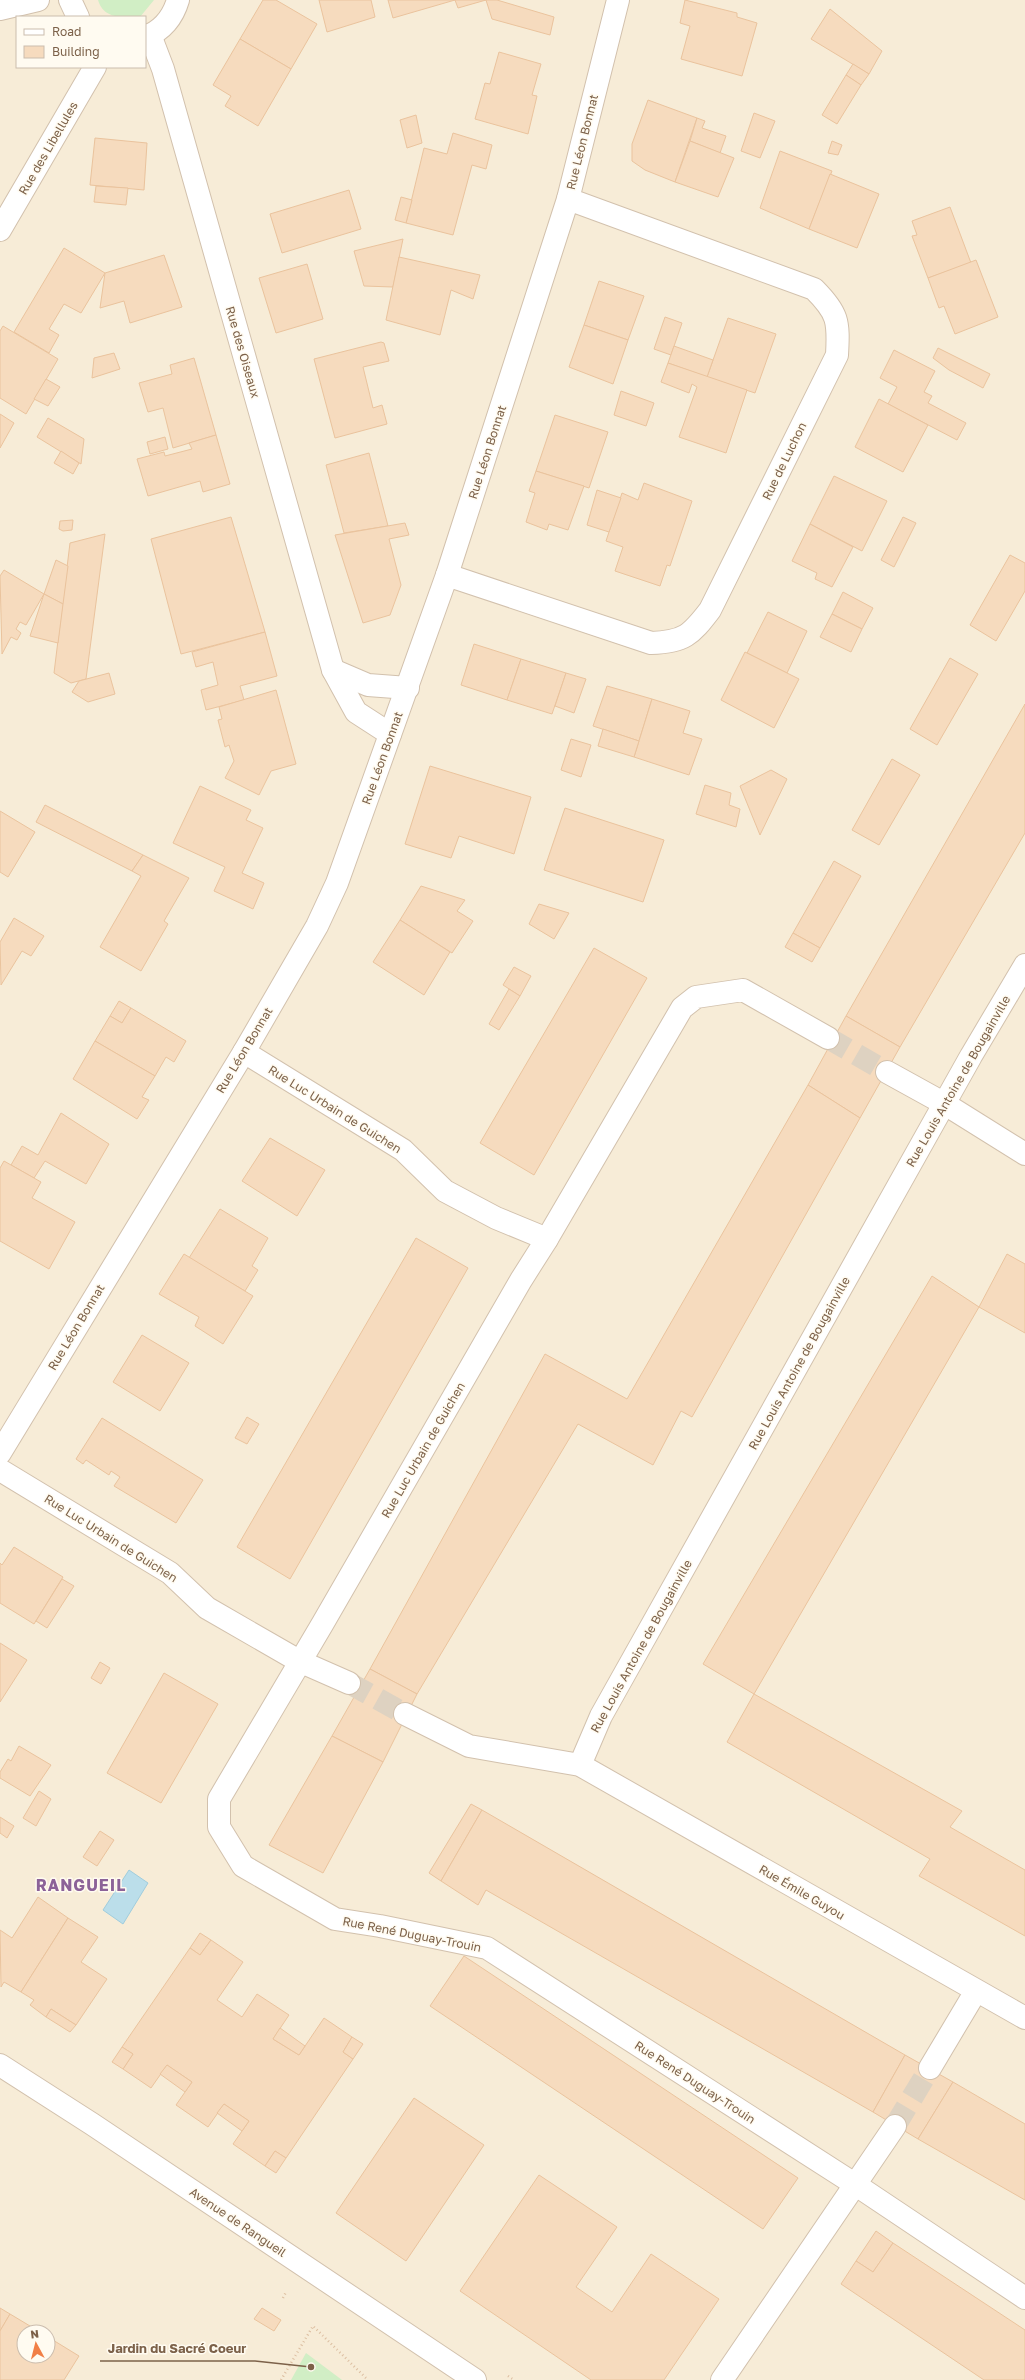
<svg xmlns="http://www.w3.org/2000/svg" width="1025" height="2380" font-family="'Golos Text',sans-serif">
	<style>
		.residential { fill: #f7ecd7; fill-rule: evenodd }
		.green { fill: #d1eec5 }
		.water { fill: #bbdeea; stroke: #a0cddd }
		.building { fill: #f6dbbe; stroke: #eac39d }
		.lines { fill: none; stroke-linecap: round; stroke-linejoin: round }
		.minor-tunnel { stroke: #ded2c1; stroke-width: 22; stroke-dasharray: 22 11; stroke-linecap: butt }
		.minor-casing { stroke: #d2c1ad; stroke-width: 24 }
		.tertiary-casing { stroke: #d2c1ad; stroke-width: 24 }
		.path { stroke: #dcbea0; stroke-width: 2.5; stroke-dasharray: 1 3; stroke-linecap: butt }
		.minor { stroke: #fff; stroke-width: 22 }
		.tertiary { stroke: #fff; stroke-width: 22 }
		.labels { text-anchor: middle; dominant-baseline: central; stroke-width: 3; stroke-linejoin: round; paint-order: stroke }
		.street-label { font-size: 12px; fill: #7c6149; stroke: #fffbf1 }
		.district-label { font-size: 16px; font-weight: bold; letter-spacing: 1px; fill: #8c6298; stroke: #fffbf1 }
		.leader { fill: none; stroke: #7c6149; stroke-width: 1.5 }
		.callout-dot { fill: #7c6149; stroke: #fffbf1; stroke-width: 1.5 }
		.callout-label { font-size: 13px; text-anchor: middle; font-weight: bold; fill: #7c6149; stroke: #fffbf1; stroke-width: 3; stroke-linejoin: round; paint-order: stroke }
	</style>
	<rect width="100%" height="100%" fill="#fef8e9"/>
	<path class="residential" d="M0,0H1025V2380H0ZM17,17H145V67H17ZM24,2332H48V2356H24Z"/>
	<g class="green">
		<path d="M98,0H154L140,17C123,17 104,20 98,0Z"/>
		<polygon points="306,2353 342,2380 291,2380"/>
	</g>
	<polygon class="water" points="129,1870 148,1883 123,1924 103,1910"/>
	<g class="building">
		<polygon points="263,0 276,0 317,24 291,69 240,39"/>
		<polygon points="319,0 371,0 375,17 327,32"/>
		<polygon points="388,0 455,0 393,18"/>
		<polygon points="455,0 486,0 458,8"/>
		<polygon points="486,0 497,0 554,17 550,35 492,19"/>
		<polygon points="685,0 737,13 737,17 757,23 742,76 681,59 690,26 680,23"/>
		<polygon points="830,9 882,51 869,74 811,39"/>
		<polygon points="240,39 291,69 258,126 225,106 231,96 213,85"/>
		<polygon points="499,52 541,64 532,95 537,96 528,134 475,119 485,83 490,84"/>
		<polygon points="853,64 869,74 861,85 846,75"/>
		<polygon points="846,75 861,85 837,124 822,115"/>
		<polygon points="648,100 697,118 675,182 645,170 632,161 632,144"/>
		<polygon points="754,113 775,121 760,158 741,151"/>
		<polygon points="416,115 422,143 407,148 400,120"/>
		<polygon points="697,118 705,121 702,128 726,136 720,153 690,141"/>
		<polygon points="453,133 492,145 486,169 472,165 453,235 406,223 424,148 447,154"/>
		<polygon points="95,138 147,143 144,190 90,185"/>
		<polygon points="690,141 734,158 718,197 675,182"/>
		<polygon points="832,141 842,145 838,155 828,153"/>
		<polygon points="780,151 832,171 809,229 760,208"/>
		<polygon points="830,174 879,194 857,248 809,229"/>
		<polygon points="96,186 128,188 126,205 94,202"/>
		<polygon points="349,190 361,229 282,253 270,214"/>
		<polygon points="401,197 412,200 406,223 395,220"/>
		<polygon points="950,207 971,263 928,278 912,236 917,235 912,221"/>
		<polygon points="403,239 393,287 364,286 354,251"/>
		<polygon points="64,248 105,273 81,313 64,304 49,329 59,335 49,353 14,332"/>
		<polygon points="164,255 182,307 130,323 124,301 100,308 105,273"/>
		<polygon points="399,257 480,275 473,299 451,290 440,335 386,320"/>
		<polygon points="976,260 998,317 955,334 944,306 939,308 928,278"/>
		<polygon points="307,264 323,319 276,333 259,278"/>
		<polygon points="599,281 644,296 628,340 584,325"/>
		<polygon points="665,317 682,323 671,355 654,349"/>
		<polygon points="728,318 776,334 755,393 707,377"/>
		<polygon points="584,325 628,340 613,384 569,367"/>
		<polygon points="3,326 58,359 26,414 0,398 0,331"/>
		<polygon points="381,342 384,343 389,361 363,367 373,408 382,405 387,424 335,438 314,359"/>
		<polygon points="674,346 713,360 707,377 668,363"/>
		<polygon points="938,348 990,374 983,388 949,370 933,358"/>
		<polygon points="894,350 935,371 924,392 932,396 928,403 966,423 957,440 888,404 897,387 880,378"/>
		<polygon points="114,353 120,369 92,378 94,358"/>
		<polygon points="194,358 216,435 173,448 163,408 148,412 139,383 172,374 170,365"/>
		<polygon points="668,363 747,390 726,453 679,437 697,387 692,384 689,393 661,382"/>
		<polygon points="46,379 60,387 48,406 34,399"/>
		<polygon points="621,391 654,403 646,426 614,415"/>
		<polygon points="879,399 928,425 903,472 855,447"/>
		<polygon points="0,414 14,423 0,448"/>
		<polygon points="555,415 608,432 589,488 536,471"/>
		<polygon points="48,418 84,439 81,464 37,437"/>
		<polygon points="216,435 230,484 203,492 200,481 148,496 137,459 164,452 165,456 192,449 189,443"/>
		<polygon points="165,437 168,449 150,454 147,442"/>
		<polygon points="61,451 79,463 73,474 54,463"/>
		<polygon points="369,453 388,526 344,533 326,465"/>
		<polygon points="536,471 584,486 568,530 549,524 547,530 526,522 535,493 529,491"/>
		<polygon points="834,476 887,501 862,551 810,524"/>
		<polygon points="644,483 692,501 670,566 667,565 660,586 615,571 623,547 606,541 622,493 638,500"/>
		<polygon points="597,490 621,498 609,532 587,525"/>
		<polygon points="231,517 265,632 181,654 151,539"/>
		<polygon points="903,517 916,523 894,567 881,560"/>
		<polygon points="73,520 72,530 63,531 59,529 60,521"/>
		<polygon points="405,523 409,535 389,539 401,585 390,615 363,623 335,535"/>
		<polygon points="810,524 853,547 832,587 815,579 817,573 792,561"/>
		<polygon points="105,534 86,679 71,683 54,673 70,543"/>
		<polygon points="1010,555 1025,563 1025,591 996,641 970,625"/>
		<polygon points="56,560 68,566 63,604 44,594"/>
		<polygon points="4,570 44,594 26,625 20,622 16,629 21,633 17,640 11,637 2,654 0,576"/>
		<polygon points="843,592 873,608 862,629 832,614"/>
		<polygon points="44,594 63,604 58,643 30,636"/>
		<polygon points="768,612 807,631 787,673 747,653"/>
		<polygon points="832,614 862,629 851,652 820,637"/>
		<polygon points="265,632 277,676 240,686 244,700 206,710 201,690 218,685 213,662 196,667 192,652"/>
		<polygon points="474,644 521,659 507,700 461,685"/>
		<polygon points="745,652 799,679 774,728 721,700"/>
		<polygon points="950,658 978,674 937,745 910,729"/>
		<polygon points="521,659 566,673 552,714 507,700"/>
		<polygon points="109,673 115,694 88,702 72,692 79,681"/>
		<polygon points="566,673 586,679 574,713 555,706"/>
		<polygon points="607,686 652,699 639,741 593,726"/>
		<polygon points="276,690 296,764 271,771 259,795 225,778 234,761 229,745 225,747 218,720 222,719 219,707"/>
		<polygon points="652,699 690,711 683,733 702,739 689,775 634,757"/>
		<polygon points="1025,704 1025,833 900,1047 846,1016"/>
		<polygon points="603,729 639,741 634,757 598,746"/>
		<polygon points="571,739 591,745 581,777 561,770"/>
		<polygon points="892,759 920,775 879,845 852,830"/>
		<polygon points="430,766 531,797 514,854 459,836 451,858 405,844"/>
		<polygon points="771,770 787,779 760,835 740,786"/>
		<polygon points="705,785 731,793 729,805 740,809 736,827 696,814"/>
		<polygon points="200,786 251,810 246,820 263,828 242,873 264,883 253,909 214,891 225,867 173,843"/>
		<polygon points="45,805 143,855 132,871 36,822"/>
		<polygon points="565,808 664,840 643,902 544,870"/>
		<polygon points="0,811 35,832 8,877 0,872"/>
		<polygon points="143,855 189,878 164,921 168,924 141,971 100,947 141,876 132,871"/>
		<polygon points="834,861 861,876 820,948 793,933"/>
		<polygon points="421,886 465,900 457,911 473,921 452,953 400,920"/>
		<polygon points="539,904 569,913 554,939 529,924"/>
		<polygon points="14,918 44,936 31,956 22,951 1,985 0,942"/>
		<polygon points="400,920 450,952 424,995 373,962"/>
		<polygon points="793,933 820,948 812,962 785,947"/>
		<polygon points="594,948 647,978 534,1175 480,1143"/>
		<polygon points="514,967 531,976 520,996 503,985"/>
		<polygon points="509,989 520,996 499,1030 489,1024"/>
		<polygon points="119,1001 131,1008 122,1023 110,1016"/>
		<polygon points="131,1008 186,1041 174,1062 166,1057 155,1076 95,1041 110,1016 122,1023"/>
		<polygon points="846,1016 900,1047 860,1118 808,1085"/>
		<polygon points="95,1041 155,1076 142,1097 149,1100 137,1119 73,1079"/>
		<polygon points="808,1085 860,1118 692,1417 681,1411 653,1465 578,1424 417,1694 370,1669 545,1354 627,1399"/>
		<polygon points="61,1113 109,1144 86,1184 45,1161 34,1178 11,1165 22,1146 38,1155"/>
		<polygon points="270,1138 325,1170 297,1216 242,1181"/>
		<polygon points="4,1161 41,1182 32,1198 75,1222 49,1269 0,1241 0,1168"/>
		<polygon points="220,1209 268,1238 252,1266 258,1270 245,1291 189,1258"/>
		<polygon points="416,1238 468,1268 290,1579 237,1547"/>
		<polygon points="184,1254 253,1296 223,1344 195,1326 199,1317 159,1294"/>
		<polygon points="1007,1254 1025,1264 1025,1333 979,1307"/>
		<polygon points="932,1276 979,1307 754,1694 703,1664"/>
		<polygon points="142,1335 189,1363 160,1411 113,1382"/>
		<polygon points="247,1417 259,1424 247,1444 235,1438"/>
		<polygon points="102,1418 203,1480 176,1523 114,1486 120,1477 111,1471 109,1475 86,1460 83,1464 76,1459"/>
		<polygon points="14,1547 63,1577 34,1624 0,1603 0,1563 2,1565"/>
		<polygon points="62,1579 74,1586 47,1628 36,1621"/>
		<polygon points="0,1643 27,1660 0,1702"/>
		<polygon points="100,1662 110,1668 101,1684 91,1678"/>
		<polygon points="370,1669 417,1694 383,1762 332,1736"/>
		<polygon points="164,1673 218,1704 161,1803 107,1773"/>
		<polygon points="754,1694 962,1811 950,1827 1025,1870 1025,1936 919,1876 930,1859 727,1742"/>
		<polygon points="332,1736 383,1762 323,1873 269,1845"/>
		<polygon points="19,1746 51,1765 30,1796 0,1778 0,1772 8,1759 11,1761"/>
		<polygon points="39,1791 51,1799 36,1826 23,1818"/>
		<polygon points="471,1804 482,1810 441,1881 429,1873"/>
		<polygon points="482,1810 905,2055 873,2112 486,1890 478,1905 441,1881"/>
		<polygon points="0,1817 14,1826 7,1838 0,1833"/>
		<polygon points="100,1831 114,1840 97,1866 83,1857"/>
		<polygon points="38,1897 68,1918 21,1992 4,1982 1,1987 0,1930 12,1938"/>
		<polygon points="68,1918 98,1937 81,1962 107,1979 76,2025 51,2009 46,2017 30,2005 34,2000 21,1992"/>
		<polygon points="200,1933 211,1940 200,1955 190,1948"/>
		<polygon points="211,1940 243,1962 217,2000 242,2017 257,1994 289,2015 273,2039 299,2055 324,2018 352,2037 343,2052 353,2059 286,2158 275,2151 265,2166 233,2144 249,2121 224,2104 208,2127 176,2105 192,2082 167,2065 151,2088 123,2069 133,2054 122,2047 190,1948 200,1955"/>
		<polygon points="464,1956 798,2178 763,2229 430,2006"/>
		<polygon points="51,2009 76,2025 70,2032 46,2017"/>
		<polygon points="280,2028 305,2046 299,2055 273,2039"/>
		<polygon points="352,2037 363,2044 353,2059 343,2052"/>
		<polygon points="122,2047 133,2054 123,2069 112,2062"/>
		<polygon points="905,2055 953,2082 918,2139 873,2112"/>
		<polygon points="167,2065 192,2082 185,2092 160,2074"/>
		<polygon points="953,2082 1025,2124 1025,2200 918,2139"/>
		<polygon points="414,2098 484,2145 406,2261 336,2213"/>
		<polygon points="224,2104 249,2121 242,2131 217,2113"/>
		<polygon points="275,2151 286,2158 276,2173 265,2166"/>
		<polygon points="539,2175 617,2227 576,2287 612,2312 651,2254 719,2299 664,2380 591,2380 460,2291"/>
		<polygon points="876,2231 893,2243 873,2272 856,2261"/>
		<polygon points="893,2243 1025,2330 1025,2380 984,2380 841,2284 856,2261 873,2272"/>
		<polygon points="0,2308 10,2314 0,2331"/>
		<polygon points="262,2308 281,2320 274,2331 254,2319"/>
		<polygon points="10,2314 40,2332 24,2332 24,2356 48,2356 48,2337 79,2356 64,2380 0,2380 0,2331"/>
	</g>
	<g class="lines">
		<g class="minor-tunnel">
			<polyline points="828,1038 887,1072"/>
			<polyline points="349,1683 405,1714"/>
			<polyline points="895,2126 930,2068"/>
		</g>
		<g class="minor-casing">
			<g id="minor">
				<polyline points="70,0 78,17"/>
				<polyline points="0,9 38,0"/>
				<polyline points="150,35 163,69 333,670 356,712 390,734"/>
				<path d="M145,37C162,31 173,17 178,0"/>
				<polyline points="0,230 95,67"/>
				<path d="M447,575L651,643C684,642 691,635 710,610L837,355C839,321 838,313 814,289L568,199"/>
				<polyline points="333,670 368,685 408,688"/>
				<polyline points="828,1038 743,990 696,997 682,1008 547,1239 521,1280 323,1623 219,1799 219,1827 243,1866 335,1919 380,1926 487,1948 856,2185 1025,2298"/>
				<polyline points="244,1052 403,1150 445,1191 496,1218 547,1239"/>
				<polyline points="887,1072 945,1104 1025,1154"/>
				<polyline points="0,1453 244,1052 317,926 337,883 447,575 568,199 618,0"/>
				<polyline points="0,1470 170,1573 207,1608 299,1661 349,1683"/>
				<polyline points="405,1714 469,1746 580,1765 1025,2018"/>
				<polyline points="580,1765 601,1716 971,1056 1025,965"/>
				<polyline points="930,2068 976,1991"/>
				<polyline points="722,2380 895,2126"/>
			</g>
		</g>
		<g class="tertiary-casing">
			<polyline id="tertiary" points="0,2065 92,2124 475,2380"/>
		</g>
		<g class="path">
			<polyline points="283,2298 286,2292"/>
			<polyline points="508,2376 514,2380"/>
			<polyline points="281,2380 313,2326 368,2380"/>
		</g>
		<use href="#minor" class="minor"/>
		<use href="#tertiary" class="tertiary"/>
	</g>
	<g class="labels">
		<g class="street-label">
			<text transform="translate(582 142) rotate(-76)">Rue Léon Bonnat</text>
			<text transform="translate(48 148) rotate(-60)">Rue des Libellules</text>
			<text transform="translate(243 352) rotate(74)">Rue des Oiseaux</text>
			<text transform="translate(487 452) rotate(-72)">Rue Léon Bonnat</text>
			<text transform="translate(784 461) rotate(-64)">Rue de Luchon</text>
			<text transform="translate(382 758) rotate(-70)">Rue Léon Bonnat</text>
			<text transform="translate(244 1050) rotate(-59)">Rue Léon Bonnat</text>
			<text transform="translate(958 1081) rotate(-60)">Rue Louis Antoine de Bougainville</text>
			<text transform="translate(335 1109) rotate(32)">Rue Luc Urbain de Guichen</text>
			<text transform="translate(76 1327) rotate(-59)">Rue Léon Bonnat</text>
			<text transform="translate(799 1363) rotate(-61)">Rue Louis Antoine de Bougainville</text>
			<text transform="translate(423 1450) rotate(-60)">Rue Luc Urbain de Guichen</text>
			<text transform="translate(111 1538) rotate(32)">Rue Luc Urbain de Guichen</text>
			<text transform="translate(641 1646) rotate(-61)">Rue Louis Antoine de Bougainville</text>
			<text transform="translate(802 1892) rotate(30)">Rue Émile Guyou</text>
			<text transform="translate(412 1934) rotate(11)">Rue René Duguay-Trouin</text>
			<text transform="translate(695 2082) rotate(33)">Rue René Duguay-Trouin</text>
			<text transform="translate(238 2222) rotate(34)">Avenue de Rangueil</text>
		</g>
		<g class="district-label">
			<text x="81" y="1885">RANGUEIL</text>
		</g>
	</g>
	<path class="leader" d="M311 2367L255 2361H100"/>
	<circle class="callout-dot" cx="311" cy="2367" r="4"/>
	<g class="callout-label">
		<text x="177" y="2353">Jardin du Sacré Coeur</text>
	</g>
	<rect x="16" y="16" width="130" height="52" fill="#fffbf1" stroke="#cbbdae"/>
	<rect x="24" y="29" width="20" height="6" fill="#ffffff" stroke="#cbbdae"/>
	<text x="52" y="36" font-size="12" fill="#7c6149">Road</text>
	<rect x="24" y="46" width="20" height="12" fill="#f6dbbe" stroke="#cbbdae"/>
	<text x="52" y="56" font-size="12" fill="#7c6149">Building</text>
	<g transform="translate(36 2344) rotate(353)"><circle r="19" fill="#fffbf1" stroke="#cbbdae"/>
	<path d="M0-3L7 15L0 10L-7 15Z" fill="#f17f46"/>
	<text y="-6" font-size="11" font-weight="bold" text-anchor="middle" fill="#7c6149">N</text>
	</g>
</svg>
